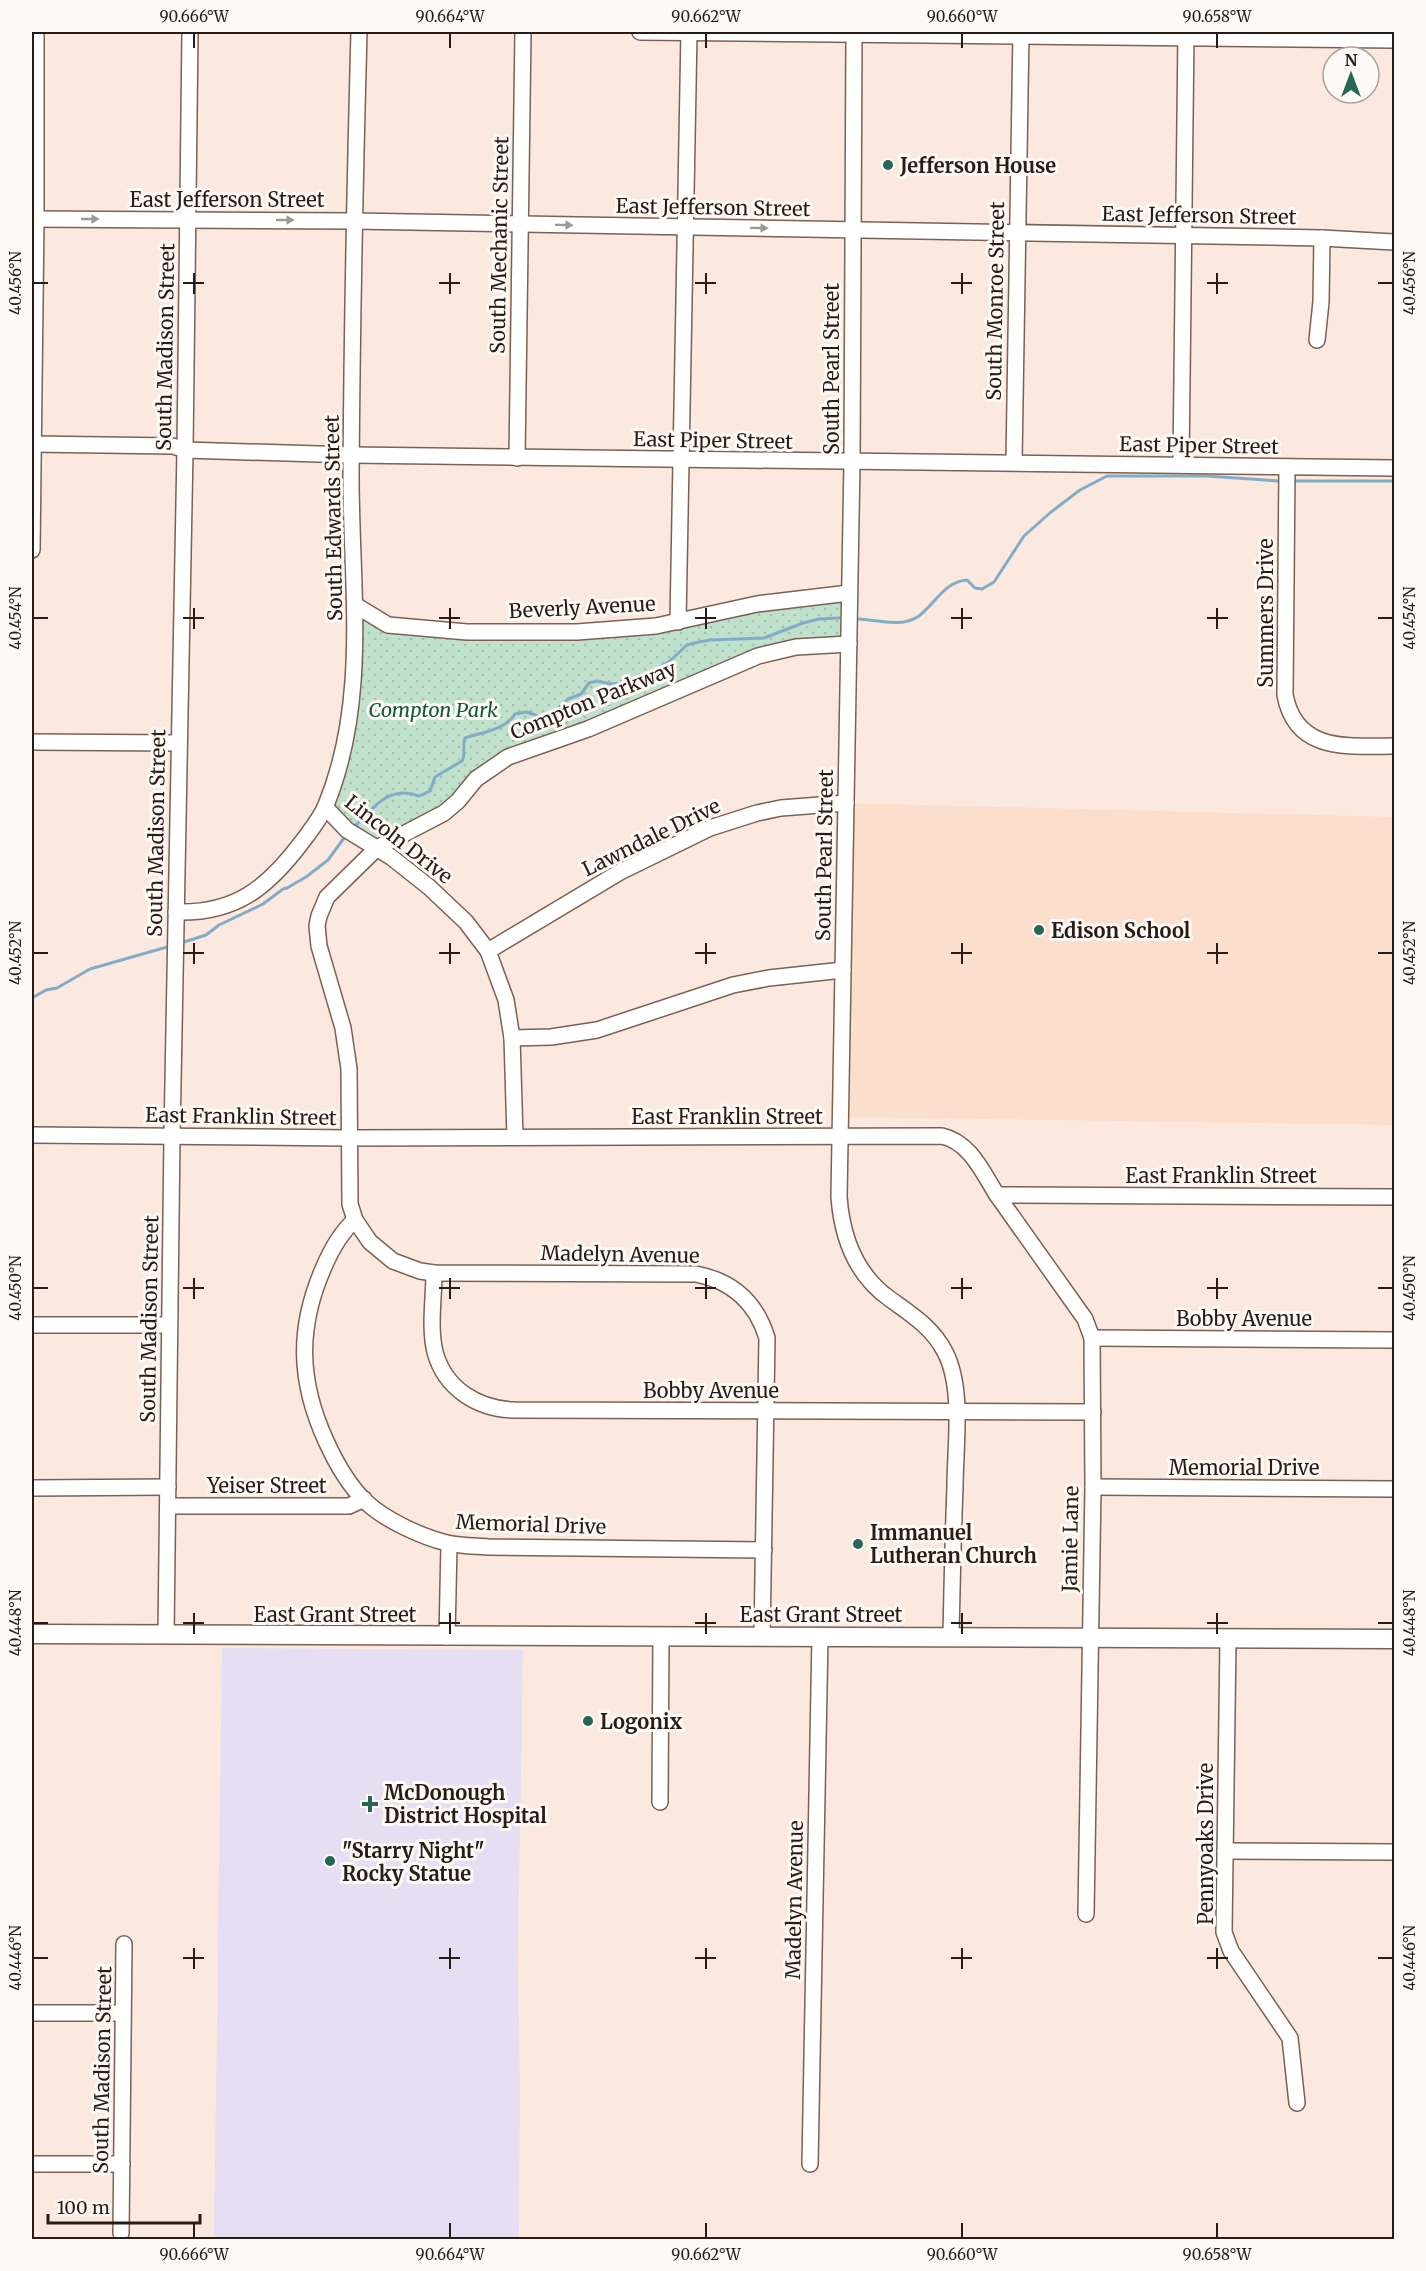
<svg xmlns="http://www.w3.org/2000/svg" width="1426" height="2271" font-family="Merriweather,serif">
	<style>
		.built { fill: #fcdecd }
		.medical { fill: #e6dff4 }
		.park { fill: url(#park-dots) }
		.lines { fill: none; stroke-linecap: round; stroke-linejoin: round }
		.stream { stroke: #83acc8; stroke-width: 3 }
		.minor-casing { stroke: #7b6153; stroke-width: 18 }
		.major-casing { stroke: #7b6153; stroke-width: 21 }
		.minor { stroke: #fff; stroke-width: 15 }
		.major { stroke: #fff; stroke-width: 18 }
		.oneway { fill: #9e9996 }
		.ticks { fill: none; stroke: #271c16; stroke-width: 2 }
		.poi-dot { fill: #256654; stroke: #fff9f5; stroke-width: 2 }
		.labels { text-anchor: middle; dominant-baseline: central; stroke-width: 6; stroke-linejoin: round; paint-order: stroke }
		.poi-label { font-size: 20px; font-weight: bold; fill: #271c16; stroke: #fff9f5; text-anchor: start }
		.street-label { font-size: 20px; fill: #271c16; stroke: #fff9f5 }
		.park-label { font-size: 20px; font-style: italic; fill: #105835; stroke: #fff9f5 }
		.neatline { fill: none; stroke: #271c16; stroke-width: 2 }
		.ticks-label { font-size: 15px; text-anchor: middle; fill: #271c16 }
	</style>
	<defs>
		<pattern id="park-dots" width="8" height="8" patternUnits="userSpaceOnUse" patternTransform="scale(1.5)"><rect width="8" height="8" fill="#c0e1cb"/><path d="M2 2h.1M6 6h.1" fill="none" stroke="#a5c0ae" stroke-width="1.8" stroke-linecap="round"/></pattern>
	</defs>
	<rect width="100%" height="100%" fill="#fbe9df"/>
	<polygon class="built" points="846,803 1394,817 1394,1125 840,1117"/>
	<polygon class="medical" points="222,1648 523,1650 518,1957 520,2086 519,2239 214,2239"/>
	<polygon class="park" points="849,593 849,644 796,647 519,752 458,801 377,848 325,807 339,765 355,605 379,620 577,632"/>
	<g class="lines">
		<g class="stream">
			<polyline points="1295,481 1394,481"/>
			<path d="M859,619C877,620 902,628 919,616C934,605 945,581 967,580L975,588L982,589L994,582L1024,536L1051,512L1080,490L1107,476H1207L1279,481"/>
			<path d="M355,826C374,807 389,785 419,796L430,791L435,777L462,761C466,754 462,746 465,738C483,732 505,730 515,714L527,712L546,719L568,699L581,694L589,683L597,681L611,684L621,683L654,672L671,660L687,645L694,643L710,640L764,638L803,623L819,619L839,618"/>
			<polyline points="184,942 206,935 219,925 263,904 283,889 287,888 306,877 328,860 344,838"/>
			<polyline points="32,998 46,990 57,988 90,969 167,947"/>
		</g>
		<g class="minor-casing">
			<g id="minor">
				<polyline points="640,32 1394,40"/>
				<path d="M854,32L852,462L839,1197C842,1237 856,1275 890,1299C911,1314 933,1328 945,1352C964,1388 955,1447 955,1487C953,1537 952,1587 951,1637"/>
				<polyline points="32,219 354,221 1322,238 1394,242"/>
				<polyline points="1317,340 1321,302 1322,238"/>
				<polyline points="32,444 173,446 185,450 351,455 1394,468"/>
				<polyline points="517,458 523,32"/>
				<polyline points="1014,462 1021,32"/>
				<polyline points="1181,465 1186,32"/>
				<path d="M1287,467L1285,695C1296,753 1348,746 1394,746"/>
				<polyline points="32,550 36,219 36,32"/>
				<polyline points="355,605 388,625 467,632 577,632 656,626 757,604 849,593"/>
				<polyline points="678,622 689,32"/>
				<polyline points="32,742 178,743"/>
				<polyline points="325,807 347,830 391,857 429,887 466,922 488,951 506,1000 512,1038 515,1137"/>
				<path d="M176,912C236,914 268,887 302,842C310,831 321,818 326,805C369,700 351,587 351,476C352,328 355,180 359,32"/>
				<polyline points="488,951 620,872 710,828 757,813 781,808 846,803"/>
				<polyline points="512,1038 551,1037 597,1030 733,985 769,978 843,970"/>
				<path d="M32,1135L350,1138L942,1136C970,1142 983,1173 997,1195L1394,1197"/>
				<polyline points="997,1195 1085,1319 1092,1338 1093,1487 1086,1914"/>
				<path d="M355,1220C340,1233 331,1250 323,1269C297,1329 299,1382 326,1441C336,1463 348,1485 366,1502C385,1520 422,1537 447,1543C460,1546 475,1546 488,1547L764,1550"/>
				<path d="M434,1273C434,1298 429,1327 435,1352C445,1389 478,1409 514,1410L1093,1412"/>
				<polyline points="32,1325 169,1325"/>
				<polyline points="1092,1338 1394,1340"/>
				<polyline points="1093,1487 1394,1489"/>
				<polyline points="32,1488 168,1487"/>
				<polyline points="168,1506 349,1506 364,1499"/>
				<polyline points="166,1635 172,1135 185,450 190,32"/>
				<path d="M762,1636L767,1338C756,1302 732,1281 696,1274L434,1273L420,1271L393,1261L370,1242L355,1220L350,1204L349,1069L343,1028L319,946L317,926L319,916L327,897L377,848L444,813L458,801L476,779L508,757L588,729L758,656L796,647L849,644"/>
				<polyline points="447,1637 449,1544"/>
				<polyline points="1228,1639 1224,1932 1231,1951 1290,2038 1297,2103"/>
				<polyline points="660,1802 661,1637"/>
				<polyline points="1225,1851 1394,1852"/>
				<polyline points="32,2013 123,2013"/>
				<polyline points="32,2164 122,2164"/>
				<polyline points="810,2164 820,1636"/>
				<polyline points="121,2233 124,1944"/>
			</g>
		</g>
		<g class="major-casing">
			<polyline id="major" points="32,1634 1394,1639"/>
		</g>
		<use href="#minor" class="minor"/>
		<use href="#major" class="major"/>
	</g>
	<defs><path id="oneway-solid" d="M-6-.8H1V-3.2L6.5 0L1 3.2V.8H-6Z" transform="scale(1.5)"/></defs>
	<g class="oneway">
		<use href="#oneway-solid" transform="translate(90 219)"/>
		<use href="#oneway-solid" transform="translate(285 220)"/>
		<use href="#oneway-solid" transform="translate(564 225) rotate(1)"/>
		<use href="#oneway-solid" transform="translate(759 228) rotate(1)"/>
	</g>
	<path class="ticks" d="M194,33V48M450,33V48M706,33V48M962,33V48M1217,33V48M194,273V294M450,273V294M706,273V294M962,273V294M1217,273V294M33,283H48M183,283H204M439,283H460M695,283H716M951,283H972M1207,283H1228M1378,283H1393M194,608V629M450,608V629M706,608V629M962,608V629M1217,608V629M33,618H48M183,618H204M439,618H460M695,618H716M951,618H972M1207,618H1228M1378,618H1393M194,943V964M450,943V964M706,943V964M962,943V964M1217,943V964M33,953H48M183,953H204M439,953H460M695,953H716M951,953H972M1207,953H1228M1378,953H1393M194,1278V1299M450,1278V1299M706,1278V1299M962,1278V1299M1217,1278V1299M33,1288H48M183,1288H204M439,1288H460M695,1288H716M951,1288H972M1207,1288H1228M1378,1288H1393M194,1613V1634M450,1613V1634M706,1613V1634M962,1613V1634M1217,1613V1634M33,1623H48M183,1623H204M439,1623H460M695,1623H716M951,1623H972M1207,1623H1228M1378,1623H1393M194,1948V1969M450,1948V1969M706,1948V1969M962,1948V1969M1217,1948V1969M33,1958H48M183,1958H204M439,1958H460M695,1958H716M951,1958H972M1207,1958H1228M1378,1958H1393M194,2223V2238M450,2223V2238M706,2223V2238M962,2223V2238M1217,2223V2238"/>
	<g class="poi-dot">
		<circle cx="888" cy="165" r="6"/>
		<circle cx="1039" cy="930" r="6"/>
		<circle cx="858" cy="1544" r="6"/>
		<circle cx="588" cy="1721" r="6"/>
		<path d="M367 1795h6v6h6v6h-6v6h-6v-6h-6v-6h6z"/>
		<circle cx="330" cy="1861" r="6"/>
	</g>
	<g class="labels">
		<g class="poi-label">
			<text x="900" y="165">Jefferson House</text>
			<text x="1051" y="930">Edison School</text>
			<text x="870" y="1532">Immanuel<tspan x="870" dy="23">Lutheran Church</tspan></text>
			<text x="600" y="1721">Logonix</text>
			<text x="384" y="1792">McDonough<tspan x="384" dy="23">District Hospital</tspan></text>
			<text x="342" y="1850">"Starry Night"<tspan x="342" dy="23">Rocky Statue</tspan></text>
		</g>
		<g class="street-label">
			<text x="227" y="199">East Jefferson Street</text>
			<text transform="translate(713 207) rotate(1)">East Jefferson Street</text>
			<text transform="translate(1199 215) rotate(1)">East Jefferson Street</text>
			<text transform="translate(499 245) rotate(-89)">South Mechanic Street</text>
			<text transform="translate(995 301) rotate(-89)">South Monroe Street</text>
			<text transform="translate(165 347) rotate(-89)">South Madison Street</text>
			<text transform="translate(831 369) rotate(-90)">South Pearl Street</text>
			<text transform="translate(713 440) rotate(1)">East Piper Street</text>
			<text transform="translate(1199 445) rotate(1)">East Piper Street</text>
			<text transform="translate(333 518) rotate(-91)">South Edwards Street</text>
			<text transform="translate(582 607) rotate(-3)">Beverly Avenue</text>
			<text transform="translate(1265 613) rotate(-90)">Summers Drive</text>
			<text transform="translate(593 700) rotate(-22)">Compton Parkway</text>
			<text transform="translate(156 833) rotate(-89)">South Madison Street</text>
			<text transform="translate(651 837) rotate(-26)">Lawndale Drive</text>
			<text transform="translate(399 839) rotate(38)">Lincoln Drive</text>
			<text transform="translate(824 855) rotate(-89)">South Pearl Street</text>
			<text transform="translate(241 1116) rotate(1)">East Franklin Street</text>
			<text x="727" y="1116">East Franklin Street</text>
			<text x="1221" y="1175">East Franklin Street</text>
			<text transform="translate(620 1254) rotate(1)">Madelyn Avenue</text>
			<text x="1244" y="1318">Bobby Avenue</text>
			<text transform="translate(149 1319) rotate(-89)">South Madison Street</text>
			<text x="711" y="1390">Bobby Avenue</text>
			<text x="1244" y="1467">Memorial Drive</text>
			<text x="267" y="1485">Yeiser Street</text>
			<text transform="translate(531 1524) rotate(2)">Memorial Drive</text>
			<text transform="translate(1070 1539) rotate(-89)">Jamie Lane</text>
			<text x="335" y="1614">East Grant Street</text>
			<text x="821" y="1614">East Grant Street</text>
			<text transform="translate(1205 1844) rotate(-90)">Pennyoaks Drive</text>
			<text transform="translate(794 1900) rotate(-89)">Madelyn Avenue</text>
			<text transform="translate(102 2070) rotate(-89)">South Madison Street</text>
		</g>
		<g class="park-label">
			<text x="433" y="709">Compton Park</text>
		</g>
	</g>
	<rect width="1426" height="2271" fill="none" stroke="#fff9f5" stroke-width="66"/>
	<g transform="translate(1351 75)"><circle r="28" fill="#fff9f5" stroke="#a9a19c" stroke-width="1.5"/>
	<path d="M0-4.5L10 22L0 15L-10 22Z" fill="#256654"/>
	<text y="-9" font-size="16" font-weight="bold" text-anchor="middle" fill="#271c16">N</text>
	</g>
	<path d="M48 2214v9h152v-9" fill="none" stroke="#271c16" stroke-width="3"/>
	<text x="57" y="2214" font-size="18" fill="#271c16" stroke="#fff9f5" stroke-width="4.5" paint-order="stroke">100 m</text>
	<rect x="33" y="33" width="1360" height="2205" class="neatline"/>
	<g class="ticks-label">
		<text x="194" y="22">90.666°W</text>
		<text x="450" y="22">90.664°W</text>
		<text x="706" y="22">90.662°W</text>
		<text x="962" y="22">90.660°W</text>
		<text x="1217" y="22">90.658°W</text>
		<text transform="translate(16 283) rotate(-90)" y="5">40.456°N</text>
		<text transform="translate(1410 283) rotate(-90)" y="5">40.456°N</text>
		<text transform="translate(16 618) rotate(-90)" y="5">40.454°N</text>
		<text transform="translate(1410 618) rotate(-90)" y="5">40.454°N</text>
		<text transform="translate(16 953) rotate(-90)" y="5">40.452°N</text>
		<text transform="translate(1410 953) rotate(-90)" y="5">40.452°N</text>
		<text transform="translate(16 1288) rotate(-90)" y="5">40.450°N</text>
		<text transform="translate(1410 1288) rotate(-90)" y="5">40.450°N</text>
		<text transform="translate(16 1623) rotate(-90)" y="5">40.448°N</text>
		<text transform="translate(1410 1623) rotate(-90)" y="5">40.448°N</text>
		<text transform="translate(16 1958) rotate(-90)" y="5">40.446°N</text>
		<text transform="translate(1410 1958) rotate(-90)" y="5">40.446°N</text>
		<text x="194" y="2260">90.666°W</text>
		<text x="450" y="2260">90.664°W</text>
		<text x="706" y="2260">90.662°W</text>
		<text x="962" y="2260">90.660°W</text>
		<text x="1217" y="2260">90.658°W</text>
	</g>
</svg>
